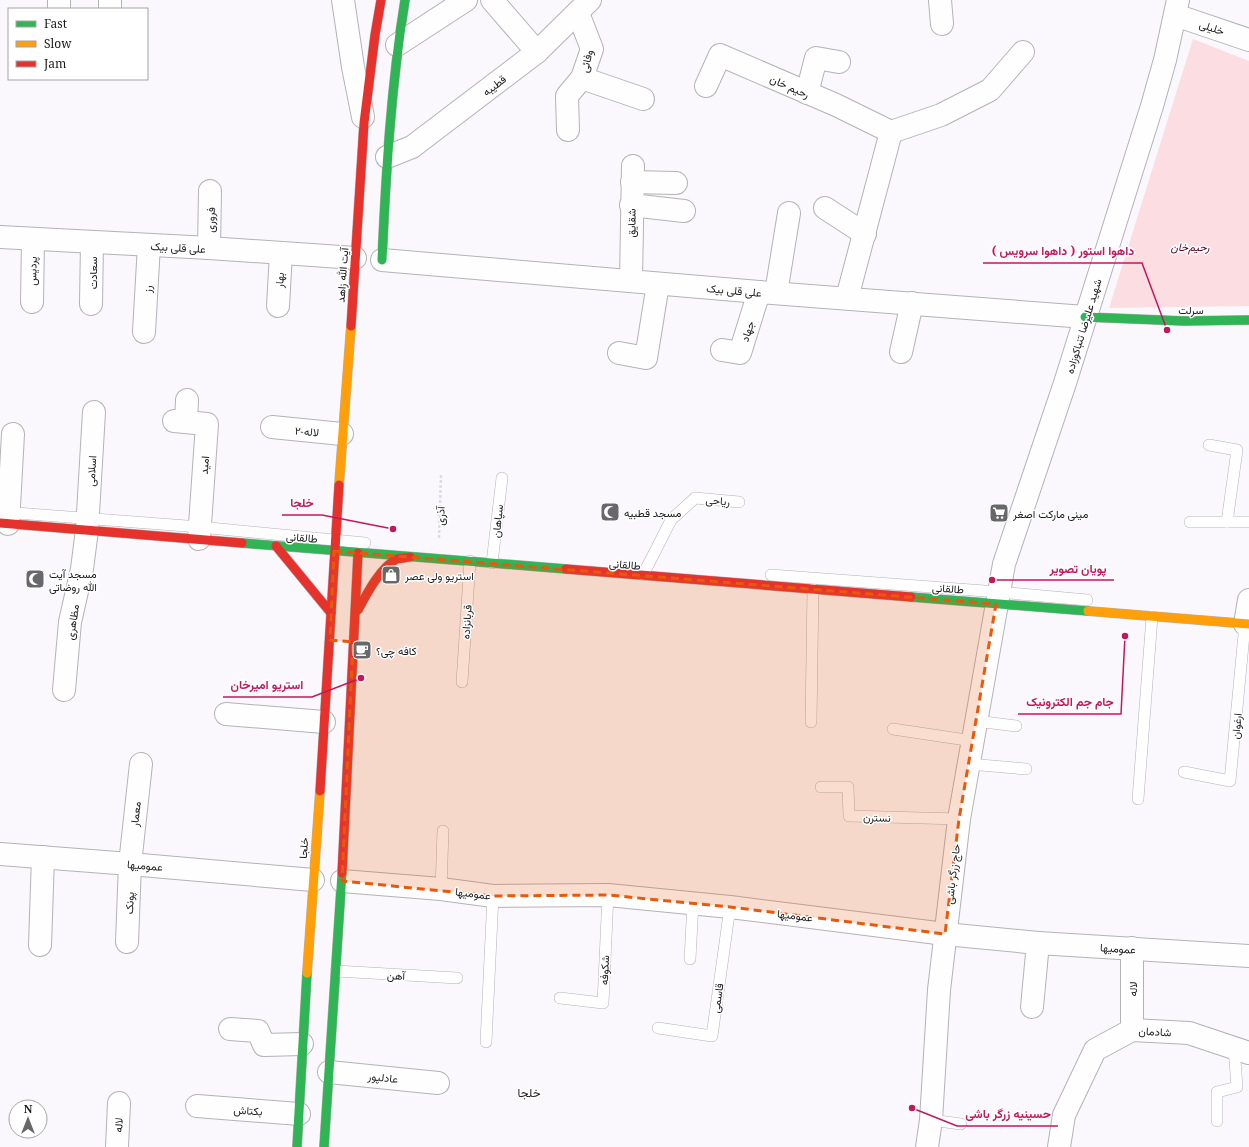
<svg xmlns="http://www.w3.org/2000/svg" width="1249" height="1147" font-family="'Noto Serif',Vazirmatn,serif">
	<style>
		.green { fill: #fbdde2 }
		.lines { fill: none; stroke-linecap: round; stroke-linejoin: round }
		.lane-casing { stroke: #b4b2b5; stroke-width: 12 }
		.street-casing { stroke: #b4b2b5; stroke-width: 24 }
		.fast-casing { stroke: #b4b2b5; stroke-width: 10 }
		.slow-casing { stroke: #b4b2b5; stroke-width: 10 }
		.jam-casing { stroke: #b4b2b5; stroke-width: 10 }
		.path { stroke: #ddddde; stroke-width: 2.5; stroke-dasharray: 3 2; stroke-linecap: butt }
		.lane { stroke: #fefeff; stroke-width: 11 }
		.street { stroke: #fefeff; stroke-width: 22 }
		.fast { stroke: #30b455; stroke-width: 9 }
		.slow { stroke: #ff9f0a; stroke-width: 9 }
		.jam { stroke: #e5322d; stroke-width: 9 }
		.marked { fill: #e8590c; fill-opacity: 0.2; stroke: #e8590c; stroke-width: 3; stroke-dasharray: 8 5; stroke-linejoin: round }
		.labels { text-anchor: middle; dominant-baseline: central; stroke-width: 3; stroke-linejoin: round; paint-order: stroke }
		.street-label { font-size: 11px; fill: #1a191b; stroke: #fff }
		.park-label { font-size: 11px; font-style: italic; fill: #55011d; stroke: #fff }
		.poi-label { font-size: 11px; fill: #1a191b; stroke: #fff; text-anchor: start }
		.neighbourhood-label { font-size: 12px; fill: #1a191b; stroke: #fff }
		.leader { fill: none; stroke: #c2185b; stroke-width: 1.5 }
		.callout-dot { fill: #c2185b; stroke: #fff; stroke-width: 1.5 }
		.callout-label { font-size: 12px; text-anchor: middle; font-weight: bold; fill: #c2185b; stroke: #fff; stroke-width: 3; stroke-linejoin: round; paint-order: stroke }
	</style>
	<rect width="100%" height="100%" fill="#faf8fc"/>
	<polygon class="green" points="1193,39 1249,61 1249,306 1109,308"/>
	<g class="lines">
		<g class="lane-casing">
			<g id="lane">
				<polyline points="1209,445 1237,450 1227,522"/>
				<polyline points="16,513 200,527 365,543"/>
				<polyline points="1190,522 1249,522"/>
				<polyline points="492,563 502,478"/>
				<polyline points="643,575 671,520 695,498 739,502"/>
				<polyline points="771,575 998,592 1087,600"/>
				<polyline points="462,682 470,561"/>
				<polyline points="976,721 1016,726"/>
				<polyline points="811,722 813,589"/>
				<polyline points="893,729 973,741"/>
				<polyline points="969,764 1026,769"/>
				<polyline points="1184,772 1230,781 1245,624"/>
				<polyline points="821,787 848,787 849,816 959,819"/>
				<polyline points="1138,799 1152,617"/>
				<polyline points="441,889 443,831"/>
				<polyline points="690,959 693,903"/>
				<polyline points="336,971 457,978"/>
				<polyline points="560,998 603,1003 608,895"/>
				<polyline points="658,1028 712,1036 730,907"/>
				<polyline points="486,1042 493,896"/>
				<polyline points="931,1120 961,1124"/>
				<polyline points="1217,1121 1217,1092 1237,1087 1234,1048"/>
			</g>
		</g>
		<g class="street-casing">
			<g id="street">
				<polyline points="110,0 110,9"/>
				<polyline points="343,0 353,67 363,117"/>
				<polyline points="492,0 537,52"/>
				<polyline points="940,0 942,24"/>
				<polyline points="59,9 59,0"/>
				<polyline points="1175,15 1249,40"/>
				<polyline points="397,45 466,0"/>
				<polyline points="582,78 643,99"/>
				<polyline points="706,86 720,55 836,105 891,132 941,115 990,90 1023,52"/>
				<polyline points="807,93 816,58 839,62"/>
				<polyline points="568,130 567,96 582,78 592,49 578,13"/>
				<polyline points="387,157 412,147 537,52 590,0"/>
				<polyline points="632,182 676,183"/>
				<polyline points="631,205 684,211"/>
				<polyline points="825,208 865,234"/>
				<polyline points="0,237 209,248 355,258"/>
				<polyline points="209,248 210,191"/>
				<polyline points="382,260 759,292 1085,317"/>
				<polyline points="631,281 633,166"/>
				<polyline points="776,293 789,213"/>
				<polyline points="847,298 891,132"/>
				<polyline points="32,302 33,239"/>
				<polyline points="91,304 92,242"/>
				<polyline points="278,306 281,253"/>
				<polyline points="144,332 149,245"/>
				<polyline points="722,350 740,353 759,292"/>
				<polyline points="901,352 912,303"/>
				<polyline points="619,353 646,358 658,284"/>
				<polyline points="174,421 207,424 199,539"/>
				<polyline points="186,422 187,400"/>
				<polyline points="272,427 342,434"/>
				<polyline points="8,524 13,434"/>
				<polyline points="1245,624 1249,600"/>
				<polyline points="64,690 70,622 82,569 87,530 94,412"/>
				<polyline points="226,714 324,722"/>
				<polyline points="0,854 130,864 313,880"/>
				<polyline points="342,881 441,889 493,896 608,895 730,907 945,934 1038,943 1249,956"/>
				<polyline points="127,942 130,864 141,764"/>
				<polyline points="40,945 43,857"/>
				<polyline points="1132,948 1132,1030"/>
				<polyline points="1032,1007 1038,943"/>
				<polyline points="230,1029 258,1031 264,1045 302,1044"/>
				<polyline points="329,1072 438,1083"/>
				<polyline points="197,1106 299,1114"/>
				<polyline points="117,1147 119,1103"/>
				<polyline points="927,1147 931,1120 939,990 959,819 1004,564 1065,383 1152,106 1165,60 1178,0"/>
				<polyline points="1059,1147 1064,1115 1095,1050 1132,1030 1189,1033 1249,1053"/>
			</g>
		</g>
		<g class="fast-casing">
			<g id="fast">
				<path d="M382,260C386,173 391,86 405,0"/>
				<polyline points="1085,317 1184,321 1249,320"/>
				<polyline points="242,543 566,569"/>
				<polyline points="911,597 1088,611"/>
				<polyline points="297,1147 307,973"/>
				<polyline points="324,1147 342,873"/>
			</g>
		</g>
		<g class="slow-casing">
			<g id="slow">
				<polyline points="339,485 351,326"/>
				<polyline points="1088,611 1249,624"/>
				<polyline points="307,973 320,791"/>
			</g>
		</g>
		<g class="jam-casing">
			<g id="jam">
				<polyline points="351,326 364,123 375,35 381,0"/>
				<polyline points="0,523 242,543"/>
				<polyline points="276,546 331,613"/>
				<polyline points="566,569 911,597"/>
				<path d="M358,610C366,595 381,566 397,559C401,558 406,558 410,557"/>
				<polyline points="320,791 339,485"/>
				<polyline points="342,873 358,553"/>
			</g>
		</g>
		<polyline class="path" points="439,538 441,474"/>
		<use href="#lane" class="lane"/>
		<use href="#street" class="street"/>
		<use href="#fast" class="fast"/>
		<use href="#slow" class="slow"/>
		<use href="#jam" class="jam"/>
	</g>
	<path class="marked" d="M334,551L996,604L959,819L945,934L730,907L608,895L493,896L342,881L353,642L330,640Z"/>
	<defs>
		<g id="mosque-square" transform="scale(1)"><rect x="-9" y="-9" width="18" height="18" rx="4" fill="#68676a" stroke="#fff"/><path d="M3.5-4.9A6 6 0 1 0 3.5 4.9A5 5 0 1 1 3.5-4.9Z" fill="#fff"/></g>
		<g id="supermarket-square" transform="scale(1)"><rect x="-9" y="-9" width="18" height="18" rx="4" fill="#68676a" stroke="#fff"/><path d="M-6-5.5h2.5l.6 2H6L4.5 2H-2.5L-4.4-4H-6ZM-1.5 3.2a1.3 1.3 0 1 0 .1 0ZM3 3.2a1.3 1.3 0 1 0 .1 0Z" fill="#fff"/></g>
		<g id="shop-square" transform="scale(1)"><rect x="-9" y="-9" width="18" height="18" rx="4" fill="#68676a" stroke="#fff"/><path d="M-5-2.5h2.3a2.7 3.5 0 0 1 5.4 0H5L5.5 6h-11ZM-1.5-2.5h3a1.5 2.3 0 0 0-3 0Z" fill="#fff"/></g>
		<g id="cafe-square" transform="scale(1)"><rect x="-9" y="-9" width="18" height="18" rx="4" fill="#68676a" stroke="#fff"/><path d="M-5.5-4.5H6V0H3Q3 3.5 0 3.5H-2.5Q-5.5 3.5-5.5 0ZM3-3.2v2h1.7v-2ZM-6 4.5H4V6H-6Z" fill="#fff"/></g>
	</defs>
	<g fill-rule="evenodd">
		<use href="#mosque-square" x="610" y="512"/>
		<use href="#supermarket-square" x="999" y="513"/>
		<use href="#shop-square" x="391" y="575"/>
		<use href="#mosque-square" x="35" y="579"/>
		<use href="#cafe-square" x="362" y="650"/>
	</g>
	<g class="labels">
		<g class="street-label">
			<text transform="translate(1212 27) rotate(18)">خلیلی</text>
			<text transform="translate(586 61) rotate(-77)">وفائی</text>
			<text transform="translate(494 85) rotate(-37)">قطیبه</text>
			<text transform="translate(790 86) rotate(24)">رحیم خان</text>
			<text transform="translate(210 220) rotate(-89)">فروری</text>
			<text transform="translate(631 223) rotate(-89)">شقایق</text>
			<text transform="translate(178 247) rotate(3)">علی قلی بیک</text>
			<text transform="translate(32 271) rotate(-89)">پردیس</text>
			<text transform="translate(92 273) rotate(-90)">سعادت</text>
			<text transform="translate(342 275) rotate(-86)">آیت الله زاهد</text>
			<text transform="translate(279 280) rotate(-87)">بهار</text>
			<text transform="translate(147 289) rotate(-87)">رز</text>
			<text transform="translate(734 290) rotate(5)">علی قلی بیک</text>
			<text x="1191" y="309">سرلت</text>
			<text transform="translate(1083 326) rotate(-73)">شهید علیرضا تنباکوزاده</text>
			<text transform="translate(747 331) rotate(-72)">جهاد</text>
			<text transform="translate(307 431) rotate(5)">۲-لاله</text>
			<text transform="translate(204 465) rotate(-86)">امید</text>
			<text transform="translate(91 471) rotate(-87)">اسلامی</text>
			<text transform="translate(718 500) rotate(5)">ریاحی</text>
			<text transform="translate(440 516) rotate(-89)">آذری</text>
			<text transform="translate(497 521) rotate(-84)">سپاهان</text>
			<text transform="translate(302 537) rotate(5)">طالقانی</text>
			<text transform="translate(625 564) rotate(5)">طالقانی</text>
			<text transform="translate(948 588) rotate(4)">طالقانی</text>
			<text transform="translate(72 622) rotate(-81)">مظاهری</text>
			<text transform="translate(466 622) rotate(-86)">قربانزاده</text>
			<text transform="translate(1236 726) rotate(-85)">ارغوان</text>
			<text transform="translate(135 814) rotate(-84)">معمار</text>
			<text transform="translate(877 817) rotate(2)">نسترن</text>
			<text transform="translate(303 848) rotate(-86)">خلجا</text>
			<text transform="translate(145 865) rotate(5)">عمومیها</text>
			<text transform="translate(952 874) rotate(-83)">حاج زرگر باشی</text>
			<text transform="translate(473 893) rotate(7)">عمومیها</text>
			<text transform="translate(129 903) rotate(-88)">پونک</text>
			<text transform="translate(795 915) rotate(7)">عمومیها</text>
			<text transform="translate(1118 948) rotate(4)">عمومیها</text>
			<text transform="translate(604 970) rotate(-87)">شکوفه</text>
			<text transform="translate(396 975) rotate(3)">آهن</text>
			<text transform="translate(1132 989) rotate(-90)">لاله</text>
			<text transform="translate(717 998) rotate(-82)">قاسمی</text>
			<text transform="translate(1155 1031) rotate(3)">شادمان</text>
			<text transform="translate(383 1077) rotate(6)">عادلپور</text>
			<text transform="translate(248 1110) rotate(4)">بکتاش</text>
			<text transform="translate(118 1125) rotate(-87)">لاله</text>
		</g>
		<g class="park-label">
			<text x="1190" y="246">رحیم‌خان</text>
		</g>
		<g class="poi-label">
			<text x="624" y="512">مسجد قطبیه</text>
			<text x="1013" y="513">مینی مارکت اصغر</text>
			<text x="49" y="573">مسجد آیت<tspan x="49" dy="13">الله روضاتی</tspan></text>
			<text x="405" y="575">استریو ولی عصر</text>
			<text x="376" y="650">کافه چی؟</text>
		</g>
		<g class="neighbourhood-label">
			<text x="529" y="1092">خلجا</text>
		</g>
	</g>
	<path class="leader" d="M1167 330L1142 263H983M393 529L322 515H282M992 580L1041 580H1114M361 678L312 697H223M1125 636L1121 714H1018M912 1108L957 1126H1058"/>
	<g class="callout-dot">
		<circle cx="1167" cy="330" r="4"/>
		<circle cx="393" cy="529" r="4"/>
		<circle cx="992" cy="580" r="4"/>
		<circle cx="361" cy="678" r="4"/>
		<circle cx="1125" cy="636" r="4"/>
		<circle cx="912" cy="1108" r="4"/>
	</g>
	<g class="callout-label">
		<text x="1063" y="255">داهوا استور ( داهوا سرویس )</text>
		<text x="302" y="507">خلجا</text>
		<text x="1078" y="573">پویان تصویر</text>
		<text x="267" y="689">استریو امیرخان</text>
		<text x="1070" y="706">جام جم الکترونیک</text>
		<text x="1008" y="1118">حسینیه زرگر باشی</text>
	</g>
	<rect x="8" y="8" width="140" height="72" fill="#ffffff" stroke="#a3a3a4"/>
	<rect x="16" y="21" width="20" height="6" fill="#30b455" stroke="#a3a3a4"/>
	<text x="44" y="28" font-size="12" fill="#1a191b">Fast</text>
	<rect x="16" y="41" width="20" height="6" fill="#ff9f0a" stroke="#a3a3a4"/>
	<text x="44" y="48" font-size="12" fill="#1a191b">Slow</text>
	<rect x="16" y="61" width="20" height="6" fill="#e5322d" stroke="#a3a3a4"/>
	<text x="44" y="68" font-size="12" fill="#1a191b">Jam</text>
	<g transform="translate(28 1119)"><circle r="19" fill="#ffffff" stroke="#a3a3a4"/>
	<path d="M0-3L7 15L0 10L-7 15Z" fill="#68676a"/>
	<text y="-6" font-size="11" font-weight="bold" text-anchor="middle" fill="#1a191b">N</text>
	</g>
</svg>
